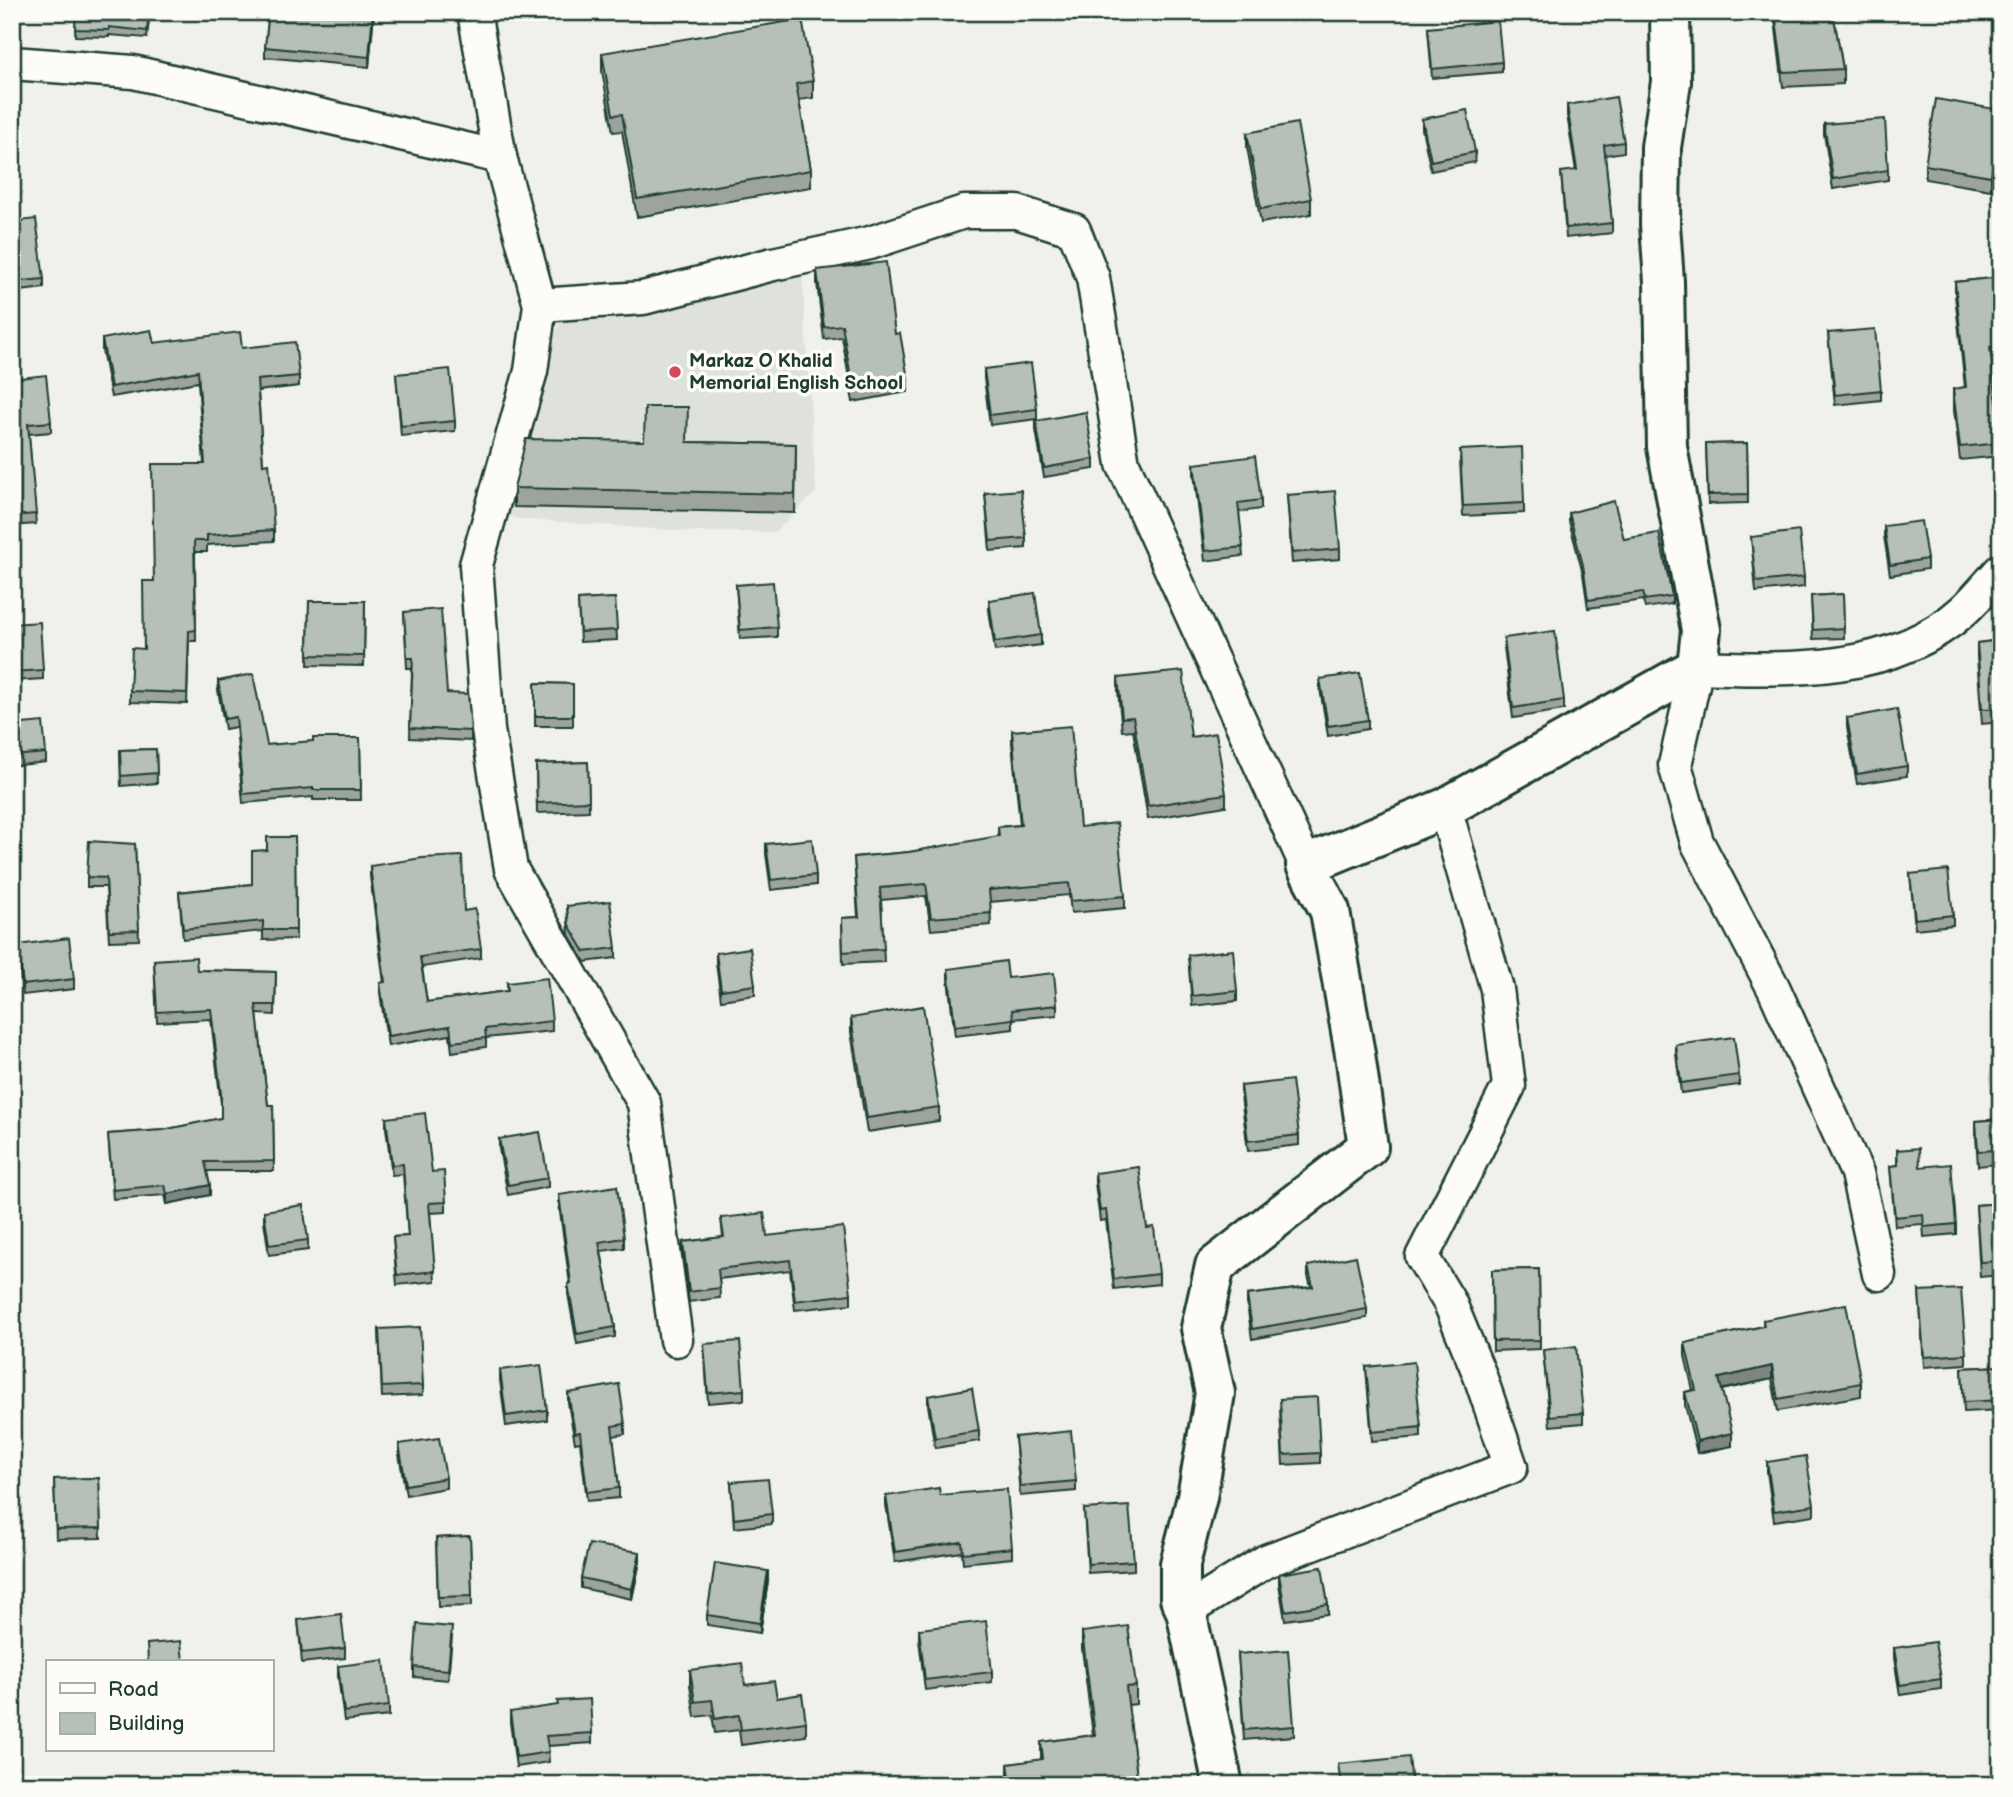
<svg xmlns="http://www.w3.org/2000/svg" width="2013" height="1797" font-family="'Balsamiq Sans',sans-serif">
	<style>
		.built { fill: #dfe2dc }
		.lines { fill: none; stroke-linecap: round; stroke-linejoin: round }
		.minor-casing { stroke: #1f3d34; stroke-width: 37 }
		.secondary-casing { stroke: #1f3d34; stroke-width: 44 }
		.minor { stroke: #fdfcf7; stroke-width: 32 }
		.secondary { stroke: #fdfcf7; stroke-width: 38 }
		.wall { fill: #9da49e; stroke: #1f3d34; stroke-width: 2 }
		.shaded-wall { fill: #7f8681; stroke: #1f3d34; stroke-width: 2 }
		.building { fill: #b6bfb8; stroke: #1f3d34; stroke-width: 2 }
		.poi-dot { fill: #d1495b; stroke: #fdfcf7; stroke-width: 2.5 }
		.labels { text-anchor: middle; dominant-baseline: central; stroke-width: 7; stroke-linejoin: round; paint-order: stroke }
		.poi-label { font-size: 19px; font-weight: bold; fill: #1f3d34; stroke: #fdfcf7; text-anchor: start }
	</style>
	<rect width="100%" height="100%" fill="#f0f1eb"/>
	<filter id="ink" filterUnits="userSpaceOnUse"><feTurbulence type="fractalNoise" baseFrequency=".0143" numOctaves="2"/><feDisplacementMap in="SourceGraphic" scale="14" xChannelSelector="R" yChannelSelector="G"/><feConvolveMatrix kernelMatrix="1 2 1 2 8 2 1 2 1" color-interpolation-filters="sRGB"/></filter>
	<g filter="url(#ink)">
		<polygon class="built" points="802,273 816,492 775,532 693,532 519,519 497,513 523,423 559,322"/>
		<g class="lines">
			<g class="minor-casing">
				<g id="minor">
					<polyline points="474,12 500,157 540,305 531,371 476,565 488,730 511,869 644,1103 676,1340"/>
					<polyline points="12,63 133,72 500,157"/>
					<polyline points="540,305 643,298 773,264 870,243 964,212 1017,212 1074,230 1093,278 1123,464 1306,865"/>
					<path d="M1879,1274L1857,1173L1774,989L1697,842L1675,765L1697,667C1787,670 1893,675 1964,610C1977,598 1989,583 2001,570"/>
					<polyline points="1186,1611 1266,1561 1511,1467 1479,1373 1450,1303 1422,1257 1509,1086 1497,989 1445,808"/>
				</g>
			</g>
			<g class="secondary-casing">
				<polyline id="secondary" points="1223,1785 1186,1611 1180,1598 1180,1564 1197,1497 1215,1393 1201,1328 1215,1266 1368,1147 1355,1054 1330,911 1306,865 1445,808 1697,667 1701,630 1667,447 1664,282 1660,224 1661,147 1671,82 1670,12"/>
			</g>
			<use href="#minor" class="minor"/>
			<use href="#secondary" class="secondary"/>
		</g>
		<g class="wall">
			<polygon points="76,12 150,12 147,38 109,35 109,37 75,36"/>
			<polygon points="269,12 374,12 369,67 265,57 265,47"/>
			<polygon points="1775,12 1833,12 1843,69 1843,84 1783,87 1775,20"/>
			<polygon points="1428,28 1502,62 1502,72 1432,78"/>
			<polygon points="602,53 813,81 813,98 799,100 811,170 811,187 637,217 622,131 613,132 602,71"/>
			<polygon points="1567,105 1624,142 1624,152 1605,155 1612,223 1612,233 1566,238 1561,172 1576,171 1567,115"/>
			<polygon points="2001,110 2001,134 1991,190 1925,179 1925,165"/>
			<polygon points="1422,119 1475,152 1475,162 1431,171 1422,129"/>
			<polygon points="1824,124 1888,170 1888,180 1833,189 1824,134"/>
			<polygon points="1247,133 1311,199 1311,214 1261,223 1247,147"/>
			<polygon points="12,222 44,279 44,288 12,292"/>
			<polygon points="817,270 895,334 908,379 908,392 853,402 842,337 824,339 817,283"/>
			<polygon points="2001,277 2001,359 1992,360 2001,435 2001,456 1960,460 1953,402 1953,389 1965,387 1955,295 1955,282"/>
			<polygon points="1828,333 1881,390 1881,400 1835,405"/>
			<polygon points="102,339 154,343 242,348 299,376 299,386 258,391 263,464 274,530 274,541 207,545 207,552 195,552 196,641 189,641 187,704 130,702 130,691 204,464 198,382 111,397 102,350"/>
			<polygon points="984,369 1037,409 1037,419 990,425 984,378"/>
			<polygon points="396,374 455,421 455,431 401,436"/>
			<polygon points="12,379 51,422 51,432 29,434 36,524 12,526"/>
			<polygon points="1036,421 1094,459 1094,469 1044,477 1036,430"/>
			<polygon points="687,442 796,444 795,513 514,507 514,488"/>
			<polygon points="1747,443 1748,503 1708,504 1706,444"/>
			<polygon points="1460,459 1524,503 1524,513 1463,516"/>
			<polygon points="1194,464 1261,500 1261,509 1239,512 1243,556 1205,561 1194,474"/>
			<polygon points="985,493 1026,538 1026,548 990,551"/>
			<polygon points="1287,495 1340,549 1340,559 1292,563"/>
			<polygon points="1569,513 1624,539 1672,596 1672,604 1645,608 1643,600 1588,608 1583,574 1569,521"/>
			<polygon points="1884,526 1927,559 1927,569 1890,575 1884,536"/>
			<polygon points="1751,537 1804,577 1804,587 1756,592"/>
			<polygon points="736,585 777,627 777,637 740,639"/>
			<polygon points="1843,594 1844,638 1813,639 1811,596"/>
			<polygon points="615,598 617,640 580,642 578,600"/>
			<polygon points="989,600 1041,635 1041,645 995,651 989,610"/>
			<polygon points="309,601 365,601 364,666 308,665"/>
			<polygon points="404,612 447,693 471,731 471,741 410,738 412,668 407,668"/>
			<polygon points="12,624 43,670 43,679 12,681"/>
			<polygon points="1504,638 1564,700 1564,710 1513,718 1504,647"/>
			<polygon points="2001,640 2001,722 1982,724 1977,657 1977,643"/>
			<polygon points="1118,678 1191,737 1226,794 1226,806 1148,819 1133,730 1122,731 1118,691"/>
			<polygon points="1320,679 1368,720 1368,729 1328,736 1320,689"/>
			<polygon points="218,681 267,745 360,738 361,800 313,800 313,797 243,803 236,727 225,729 218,690"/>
			<polygon points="535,683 573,684 573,726 535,726"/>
			<polygon points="1847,718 1907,766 1907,776 1857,784 1847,727"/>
			<polygon points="12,725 46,753 46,762 12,766"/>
			<polygon points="1012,731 1080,827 1125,896 1125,908 1071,913 1069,895 990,902 991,925 931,930 926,896 881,900 884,962 843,964 842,918 858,917 854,857 909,852 998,837 998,827 1020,825 1012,743"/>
			<polygon points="156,749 157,783 121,786 120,750"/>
			<polygon points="588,762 589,811 537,813 536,764"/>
			<polygon points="295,837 296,939 263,940 263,931 183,939 179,892 252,884 267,850"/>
			<polygon points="135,844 139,940 109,941 106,887 87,887 87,877"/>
			<polygon points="766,844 816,875 816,885 771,890 766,854"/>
			<polygon points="370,866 464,911 481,949 481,958 422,967 427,1002 507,991 507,983 552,1021 552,1031 486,1038 486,1047 452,1052 450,1035 388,1046 380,993 380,983 384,983 370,876"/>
			<polygon points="1910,874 1953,915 1953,925 1915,929"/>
			<polygon points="567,906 616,948 616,958 585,962 569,935"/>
			<polygon points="18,945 74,979 74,989 23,995 18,955"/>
			<polygon points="716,953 755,985 755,995 721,1000 716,963"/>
			<polygon points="1188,955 1237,991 1237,1001 1192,1006"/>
			<polygon points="154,960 197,970 276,972 275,1015 257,1014 268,1105 273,1105 274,1171 207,1171 210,1195 167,1204 165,1195 113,1199 108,1134 163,1130 221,1118 221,1104 211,1019 157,1022"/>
			<polygon points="948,969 1008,978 1057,1005 1057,1015 1013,1019 1013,1029 955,1036 948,979"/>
			<polygon points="851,1018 939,1107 939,1121 867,1132 851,1032"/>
			<polygon points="1676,1045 1739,1075 1739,1085 1681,1093 1676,1054"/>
			<polygon points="1241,1086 1299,1135 1299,1145 1248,1151 1241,1096"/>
			<polygon points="386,1118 432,1172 446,1202 446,1212 430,1213 435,1281 397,1285 393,1237 408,1236 403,1174 392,1175 386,1128"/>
			<polygon points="2001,1119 2001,1201 1998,1164 1978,1166 1976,1136 1976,1121"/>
			<polygon points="499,1139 548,1178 548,1187 508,1195 499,1149"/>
			<polygon points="1897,1150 1920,1167 1956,1224 1956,1234 1924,1237 1923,1224 1895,1226 1890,1166 1897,1165"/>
			<polygon points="1095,1173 1147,1228 1159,1274 1159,1284 1114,1289 1106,1220 1100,1221 1095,1183"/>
			<polygon points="559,1195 624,1238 624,1248 601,1251 615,1327 615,1337 577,1344 568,1294 568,1284 570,1284 559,1205"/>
			<polygon points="2001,1203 2001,1275 1980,1277 1976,1205"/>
			<polygon points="264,1211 308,1240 308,1250 269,1255 264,1221"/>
			<polygon points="721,1218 767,1236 851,1294 851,1304 795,1310 790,1270 719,1279 720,1298 689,1302 683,1252 683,1242 723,1237"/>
			<polygon points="1308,1266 1367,1309 1367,1318 1252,1339 1247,1304 1247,1295 1311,1287 1308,1276"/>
			<polygon points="1539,1269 1540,1349 1493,1351 1492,1270"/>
			<polygon points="1919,1291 1966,1354 1966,1364 1924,1367"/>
			<polygon points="1763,1320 1861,1383 1861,1396 1778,1411 1772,1379 1722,1390 1732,1446 1697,1453 1685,1405 1685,1392 1693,1390 1685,1356 1685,1343 1763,1326"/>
			<polygon points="379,1329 423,1385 423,1395 382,1397"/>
			<polygon points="704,1344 744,1390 744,1400 708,1403"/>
			<polygon points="1543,1350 1583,1413 1583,1423 1550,1426"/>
			<polygon points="2001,1366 2001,1410 1964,1412 1962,1368"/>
			<polygon points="1366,1367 1421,1427 1421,1437 1372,1441"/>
			<polygon points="500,1370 547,1410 547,1420 506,1426 500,1380"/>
			<polygon points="568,1393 625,1424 625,1434 613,1436 619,1488 619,1498 587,1501 580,1442 575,1443 568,1403"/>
			<polygon points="928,1396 979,1431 979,1441 935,1448 928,1405"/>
			<polygon points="1280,1409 1320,1453 1320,1463 1283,1465"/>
			<polygon points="1015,1437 1076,1481 1076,1491 1020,1496"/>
			<polygon points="399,1444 446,1478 446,1488 406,1495 399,1454"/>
			<polygon points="1767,1462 1814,1505 1814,1515 1774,1521 1767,1472"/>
			<polygon points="99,1478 101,1538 56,1539 54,1479"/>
			<polygon points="731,1482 772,1514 772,1524 734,1528"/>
			<polygon points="940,1495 1012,1548 1012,1558 963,1563 962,1552 895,1562 886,1505 886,1496"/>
			<polygon points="1084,1509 1134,1561 1134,1570 1088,1573"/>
			<polygon points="470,1536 472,1606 438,1607 436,1538"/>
			<polygon points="640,1561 632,1599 581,1588 581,1578"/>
			<polygon points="1279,1574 1328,1604 1328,1614 1285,1620 1279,1584"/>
			<polygon points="768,1581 760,1633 707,1625 707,1615"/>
			<polygon points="298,1620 345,1648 345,1658 302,1663"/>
			<polygon points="919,1629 992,1672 992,1682 925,1690 919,1639"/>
			<polygon points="1082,1632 1136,1686 1136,1704 1128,1705 1138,1785 984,1785 984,1780 1008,1777 1008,1764 1041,1760 1041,1742 1093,1735 1082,1649"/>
			<polygon points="452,1637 448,1680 414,1677 414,1667"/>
			<polygon points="1894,1648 1941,1679 1941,1689 1900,1695 1894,1658"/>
			<polygon points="1238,1654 1294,1726 1294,1736 1244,1740"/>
			<polygon points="338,1666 389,1706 389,1716 344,1721 338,1676"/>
			<polygon points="690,1670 745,1685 777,1698 806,1722 806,1736 741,1745 739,1730 715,1733 712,1715 695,1717 690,1685"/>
			<polygon points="510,1712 592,1733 592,1743 548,1746 549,1762 516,1767 510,1722"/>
		</g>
		<g class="shaded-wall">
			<polygon points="373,12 374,12 369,67 369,57"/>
			<polygon points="2001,120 2001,134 1991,190 1991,176"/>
			<polygon points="210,1185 210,1195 167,1204 167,1194"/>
			<polygon points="1772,1366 1772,1379 1719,1390 1719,1378"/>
			<polygon points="1732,1433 1732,1446 1697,1453 1697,1441"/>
			<polygon points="640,1552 640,1561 632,1599 632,1589"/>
			<polygon points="768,1571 768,1581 760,1633 760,1623"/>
		</g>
		<g class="building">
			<polygon points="76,12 149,12 147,31 109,27 109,30 75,29"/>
			<polygon points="269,12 373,12 369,57 265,47"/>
			<polygon points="1775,12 1833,12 1843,69 1783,72"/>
			<polygon points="802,19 813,81 796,84 811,170 637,199 622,114 613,115 602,53"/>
			<polygon points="1498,21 1502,62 1432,69 1428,28"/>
			<polygon points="1616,97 1624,142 1604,145 1612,223 1566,228 1561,172 1577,170 1567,105"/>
			<polygon points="1936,99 2001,110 2001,120 1991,176 1925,165"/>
			<polygon points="1467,110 1475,152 1431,161 1422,119"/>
			<polygon points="1885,119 1888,170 1833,179 1824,124"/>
			<polygon points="1297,123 1311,199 1261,209 1247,133"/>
			<polygon points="36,219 44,279 12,282 12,222"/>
			<polygon points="886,262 895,334 900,333 908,379 853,389 842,325 824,327 817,270"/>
			<polygon points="2001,277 2001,346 1990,347 2001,435 2001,443 1960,447 1953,389 1966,387 1955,282"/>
			<polygon points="1875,329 1881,390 1835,395 1828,333"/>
			<polygon points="151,330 154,343 240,332 242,348 295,342 299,376 257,380 263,464 269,463 274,530 207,535 207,541 194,541 196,630 189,631 187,693 130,691 132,648 144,649 143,581 154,581 152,464 205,464 198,371 111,387 102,339"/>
			<polygon points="1031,363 1037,409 990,415 984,369"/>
			<polygon points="450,369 455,421 401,426 396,374"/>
			<polygon points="46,375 51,422 28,424 36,514 12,516 12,379"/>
			<polygon points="645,407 688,407 687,442 796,444 795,494 514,488 526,439 644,441"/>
			<polygon points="1086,412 1094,459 1044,468 1036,421"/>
			<polygon points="1747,443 1748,494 1708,495 1706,444"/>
			<polygon points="1522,447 1524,503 1463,506 1460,450"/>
			<polygon points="1255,456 1261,500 1238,503 1243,547 1205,551 1194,464"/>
			<polygon points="1021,490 1026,538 990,541 985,493"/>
			<polygon points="1335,491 1340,549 1292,553 1287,495"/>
			<polygon points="1614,501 1624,539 1659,533 1672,596 1645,600 1643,592 1588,600 1583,565 1569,513"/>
			<polygon points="1921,521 1927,559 1890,565 1884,526"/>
			<polygon points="1799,531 1804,577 1756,582 1751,537"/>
			<polygon points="773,582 777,627 740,630 736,585"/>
			<polygon points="1035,593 1041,635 995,642 989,600"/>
			<polygon points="1843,594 1844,628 1813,630 1811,596"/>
			<polygon points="615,598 617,630 580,632 578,600"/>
			<polygon points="309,601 365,601 364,656 308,655"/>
			<polygon points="441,609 447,693 468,694 471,731 410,728 413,658 407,658 404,612"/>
			<polygon points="40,622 43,670 12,672 12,624"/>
			<polygon points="1555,631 1564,700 1513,708 1504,638"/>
			<polygon points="2001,640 2001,708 1982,709 1977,643"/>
			<polygon points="1183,671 1191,737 1216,733 1226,794 1148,806 1133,717 1122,718 1118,678"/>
			<polygon points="1360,673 1368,720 1328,726 1320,679"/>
			<polygon points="253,674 267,745 313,741 313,738 360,738 361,790 313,790 313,788 243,794 236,717 225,719 218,681"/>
			<polygon points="535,683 573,684 573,716 535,716"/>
			<polygon points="1897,709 1907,766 1857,774 1847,718"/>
			<polygon points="43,722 46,753 12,756 12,725"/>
			<polygon points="1071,726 1080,827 1117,823 1125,896 1071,901 1069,883 989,890 991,913 931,918 926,884 880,888 884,949 843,952 842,918 859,917 854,857 909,852 999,836 998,827 1021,825 1012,731"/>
			<polygon points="156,749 157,773 121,776 120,750"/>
			<polygon points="588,762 589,801 537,803 536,764"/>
			<polygon points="267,837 295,837 296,930 263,930 263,921 183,929 179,892 252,884 252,851 267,850"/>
			<polygon points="812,839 816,875 771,880 766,844"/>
			<polygon points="89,841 135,844 139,930 109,931 106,878 87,877"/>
			<polygon points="462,856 464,911 475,909 481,949 420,957 427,1002 508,991 507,983 547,978 552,1021 485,1029 486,1038 452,1042 450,1026 388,1036 380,983 385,982 370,866 422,858"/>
			<polygon points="1948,870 1953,915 1915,919 1910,874"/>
			<polygon points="610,901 616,948 585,952 569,925 567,906"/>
			<polygon points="69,938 74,979 23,985 18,945"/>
			<polygon points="750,948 755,985 721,990 716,953"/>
			<polygon points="1233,950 1237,991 1192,996 1188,955"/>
			<polygon points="196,957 197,970 276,972 275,1005 256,1005 268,1105 273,1105 274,1161 205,1162 210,1185 167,1194 165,1185 113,1190 108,1134 163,1130 221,1118 221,1094 211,1009 157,1012 154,960"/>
			<polygon points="1006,961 1008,978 1054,973 1057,1005 1012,1010 1013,1019 955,1026 948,969"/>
			<polygon points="923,1006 939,1107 867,1118 851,1018"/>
			<polygon points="1734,1037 1739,1075 1681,1083 1676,1045"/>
			<polygon points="1292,1080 1299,1135 1248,1141 1241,1086"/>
			<polygon points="425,1113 432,1172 444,1171 446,1202 429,1203 435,1271 397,1275 393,1237 408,1236 403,1164 392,1165 386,1118"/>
			<polygon points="2001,1119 2001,1187 1998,1150 1978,1151 1976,1121"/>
			<polygon points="540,1132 548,1178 508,1185 499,1139"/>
			<polygon points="1919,1148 1920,1167 1951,1164 1956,1224 1924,1227 1923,1214 1895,1217 1890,1166 1898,1165 1897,1150"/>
			<polygon points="1139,1167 1147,1228 1154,1227 1159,1274 1114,1279 1106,1210 1100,1211 1095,1173"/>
			<polygon points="617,1186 624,1238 599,1242 615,1327 577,1334 568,1284 571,1283 559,1195"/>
			<polygon points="2001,1203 2001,1261 1980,1262 1976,1205"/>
			<polygon points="303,1205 308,1240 269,1245 264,1211"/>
			<polygon points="764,1213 767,1236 843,1227 851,1294 795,1301 790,1260 718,1269 720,1288 689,1292 683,1242 724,1237 721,1218"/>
			<polygon points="1356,1256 1367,1309 1252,1329 1247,1295 1313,1287 1308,1266"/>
			<polygon points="1539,1269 1540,1340 1493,1341 1492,1270"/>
			<polygon points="1961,1289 1966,1354 1924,1357 1919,1291"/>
			<polygon points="1846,1304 1861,1383 1778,1399 1772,1366 1719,1378 1732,1433 1697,1441 1685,1392 1696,1390 1685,1343 1764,1326 1763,1320"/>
			<polygon points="420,1327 423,1385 382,1387 379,1329"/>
			<polygon points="740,1341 744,1390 708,1393 704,1344"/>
			<polygon points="1576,1346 1583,1413 1550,1416 1543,1350"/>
			<polygon points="1414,1362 1421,1427 1372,1432 1366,1367"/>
			<polygon points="541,1365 547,1410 506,1416 500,1370"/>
			<polygon points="2001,1366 2001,1400 1964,1402 1962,1368"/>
			<polygon points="619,1384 625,1424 612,1426 619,1488 587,1492 580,1432 575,1433 568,1393"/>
			<polygon points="972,1388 979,1431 935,1438 928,1396"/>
			<polygon points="1317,1397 1320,1453 1283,1455 1280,1399"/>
			<polygon points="1071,1431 1076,1481 1020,1486 1015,1437"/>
			<polygon points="439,1438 446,1478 406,1485 399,1444"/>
			<polygon points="1806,1456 1814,1505 1774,1511 1767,1462"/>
			<polygon points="99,1478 101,1528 56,1529 54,1479"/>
			<polygon points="768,1479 772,1514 734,1519 731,1482"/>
			<polygon points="939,1488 940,1495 1007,1489 1012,1548 963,1553 962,1542 895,1552 886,1496"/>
			<polygon points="1129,1506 1134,1561 1088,1564 1084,1509"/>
			<polygon points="470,1536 472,1596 438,1597 436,1538"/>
			<polygon points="589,1544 640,1552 632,1589 581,1578"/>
			<polygon points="715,1563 768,1571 760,1623 707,1615"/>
			<polygon points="1322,1567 1328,1604 1285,1611 1279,1574"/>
			<polygon points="341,1614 345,1648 302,1653 298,1620"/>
			<polygon points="986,1621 992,1672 925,1680 919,1629"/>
			<polygon points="417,1624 452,1627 448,1670 414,1667"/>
			<polygon points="1128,1626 1136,1686 1126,1687 1138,1785 985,1785 984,1780 1010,1777 1008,1764 1043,1759 1041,1742 1095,1735 1082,1632"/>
			<polygon points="181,1641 183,1662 148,1662 147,1644"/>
			<polygon points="1935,1642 1941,1679 1900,1685 1894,1648"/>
			<polygon points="1288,1650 1294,1726 1244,1730 1238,1654"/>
			<polygon points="384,1660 389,1706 344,1712 338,1666"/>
			<polygon points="742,1663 745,1685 774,1681 777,1698 802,1694 806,1722 741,1730 739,1715 715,1719 712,1700 695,1702 690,1670"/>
			<polygon points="590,1699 592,1733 546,1736 549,1752 516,1757 510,1712 558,1705 557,1701"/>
			<polygon points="1409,1757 1412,1785 1341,1785 1338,1764"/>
		</g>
	</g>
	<circle class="poi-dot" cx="675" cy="372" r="7"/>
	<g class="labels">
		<g class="poi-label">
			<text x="689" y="361">Markaz O Khalid<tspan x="689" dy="22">Memorial English School</tspan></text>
		</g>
	</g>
	<rect width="2013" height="1797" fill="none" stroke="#fdfcf7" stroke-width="42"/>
	<rect x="21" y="21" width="1971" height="1755" fill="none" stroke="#1f3d34" stroke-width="2.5" filter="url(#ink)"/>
	<rect x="46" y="1660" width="228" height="91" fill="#fdfcf7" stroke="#a4b0a9" stroke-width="2"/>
	<rect x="60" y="1683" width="35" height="10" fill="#fdfcf7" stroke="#a4b0a9" stroke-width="2"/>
	<text x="108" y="1696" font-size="21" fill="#1f3d34">Road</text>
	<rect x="60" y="1713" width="35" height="21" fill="#b6bfb8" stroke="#a4b0a9" stroke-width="2"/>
	<text x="108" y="1730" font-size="21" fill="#1f3d34">Building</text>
</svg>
